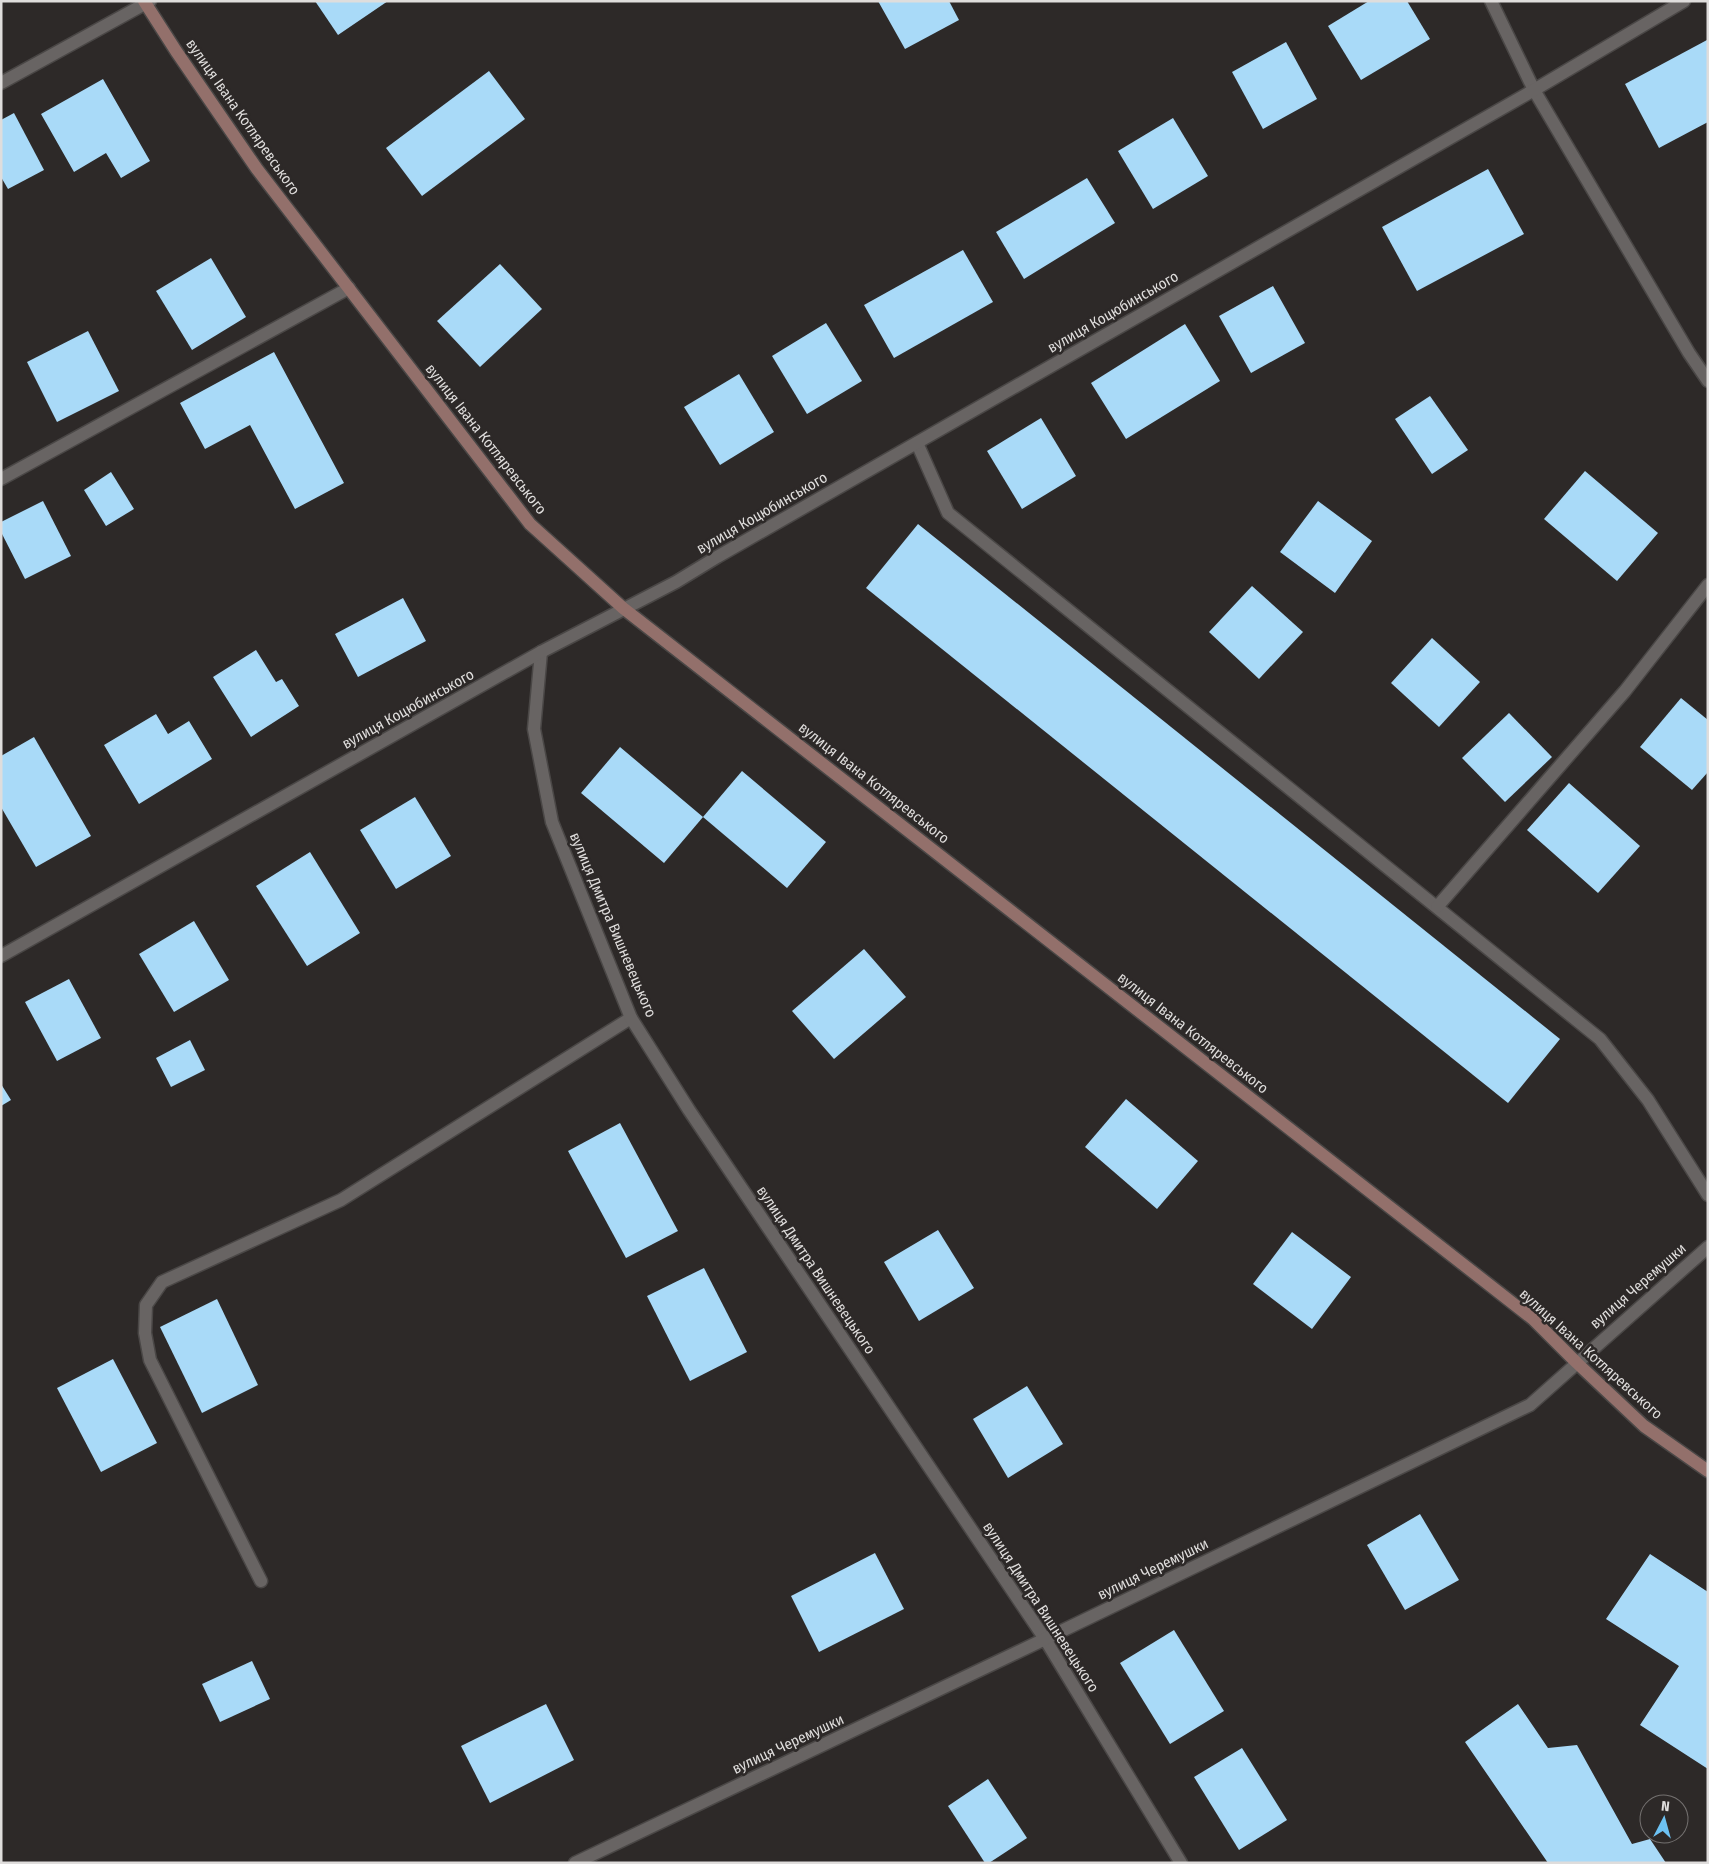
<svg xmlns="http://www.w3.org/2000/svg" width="1709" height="1864" font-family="'Fira Sans Condensed',sans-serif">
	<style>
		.building { fill: #a9daf8 }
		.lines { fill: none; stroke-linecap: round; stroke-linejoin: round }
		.lane-casing { stroke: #4a4746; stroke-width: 15 }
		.street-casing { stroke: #4a4746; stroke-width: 15 }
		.secondary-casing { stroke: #4a4746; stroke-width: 15 }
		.lane { stroke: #686463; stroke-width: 12 }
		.street { stroke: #686463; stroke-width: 12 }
		.secondary { stroke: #93706b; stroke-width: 12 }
		.labels { text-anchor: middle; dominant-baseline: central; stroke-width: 5; stroke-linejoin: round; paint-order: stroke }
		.street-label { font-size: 15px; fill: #dfdddc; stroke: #2d2928 }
	</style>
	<rect width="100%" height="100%" fill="#2d2928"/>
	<g class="building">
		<polygon points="315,1 388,1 338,35"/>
		<polygon points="878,1 949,1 959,20 905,49"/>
		<polygon points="1369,1 1407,1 1430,39 1361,80 1328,26"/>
		<polygon points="1707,40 1708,122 1659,148 1625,84"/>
		<polygon points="1286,42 1317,99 1263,129 1232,72"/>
		<polygon points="489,71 525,119 422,196 386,148"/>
		<polygon points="103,79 150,161 121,178 106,153 74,172 41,114"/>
		<polygon points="14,113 44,170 8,189 1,177 1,120"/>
		<polygon points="1173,118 1208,176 1153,209 1118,151"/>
		<polygon points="1488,169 1524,234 1417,291 1382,227"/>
		<polygon points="1087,178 1115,223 1024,279 996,232"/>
		<polygon points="963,250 993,302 894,358 864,305"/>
		<polygon points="211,258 246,317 192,350 156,291"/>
		<polygon points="500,264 542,309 480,367 437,321"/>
		<polygon points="1273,286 1305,343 1251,373 1219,316"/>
		<polygon points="826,323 862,381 807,414 772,356"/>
		<polygon points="1185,324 1220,381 1126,439 1091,383"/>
		<polygon points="88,331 119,391 57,422 27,362"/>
		<polygon points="274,352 344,483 295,509 250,425 205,449 180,403"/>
		<polygon points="739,374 774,432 720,465 684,407"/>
		<polygon points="1430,396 1468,450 1432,474 1395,419"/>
		<polygon points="1041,418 1076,476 1022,509 987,451"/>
		<polygon points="1585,471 1658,533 1617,581 1544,519"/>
		<polygon points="111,472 134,509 106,526 84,490"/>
		<polygon points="43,501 71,556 25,579 1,532 1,522"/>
		<polygon points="1318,501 1372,541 1335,593 1280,552"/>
		<polygon points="918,524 1560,1039 1508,1103 866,588"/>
		<polygon points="1252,586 1303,632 1259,679 1209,632"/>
		<polygon points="403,598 426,641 358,677 335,634"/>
		<polygon points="1432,638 1480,682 1439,727 1391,683"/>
		<polygon points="256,650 276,682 282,679 299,706 251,737 213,677"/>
		<polygon points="1681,698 1708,720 1708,772 1692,790 1640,747"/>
		<polygon points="1509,713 1552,757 1505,802 1462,758"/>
		<polygon points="156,714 168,734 189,721 212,759 139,804 104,745"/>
		<polygon points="34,737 91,836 36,867 1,807 1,756"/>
		<polygon points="620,747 703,817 664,863 581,793"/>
		<polygon points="742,771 826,842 787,888 703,817"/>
		<polygon points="1569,783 1640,846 1598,893 1527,830"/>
		<polygon points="415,797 451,856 396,889 360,830"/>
		<polygon points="310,852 360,933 307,966 256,886"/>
		<polygon points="194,921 229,980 174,1012 139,954"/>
		<polygon points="864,949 906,997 834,1059 792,1011"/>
		<polygon points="69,979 101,1038 57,1061 25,1002"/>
		<polygon points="190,1040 205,1070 171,1087 156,1058"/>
		<polygon points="1,1084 11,1100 1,1106"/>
		<polygon points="1126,1099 1198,1161 1157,1209 1085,1147"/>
		<polygon points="620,1123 678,1231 626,1258 568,1151"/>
		<polygon points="938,1230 974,1288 919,1321 884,1262"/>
		<polygon points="1292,1232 1351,1277 1312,1329 1253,1284"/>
		<polygon points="704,1268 747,1352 690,1381 647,1296"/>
		<polygon points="217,1299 258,1385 202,1413 160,1327"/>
		<polygon points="113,1359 157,1443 101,1472 57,1388"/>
		<polygon points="1027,1386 1063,1444 1008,1478 973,1419"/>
		<polygon points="1420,1514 1459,1580 1405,1610 1367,1545"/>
		<polygon points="875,1553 904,1609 819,1652 791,1596"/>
		<polygon points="1650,1554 1708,1592 1708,1769 1640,1725 1679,1666 1606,1619"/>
		<polygon points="1174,1630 1224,1711 1170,1744 1120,1663"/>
		<polygon points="252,1661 270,1699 220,1722 202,1684"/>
		<polygon points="546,1704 574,1760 490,1803 461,1746"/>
		<polygon points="1518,1704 1548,1748 1577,1745 1632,1844 1650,1839 1666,1863 1548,1863 1465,1742"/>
		<polygon points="1242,1748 1287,1820 1239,1850 1194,1777"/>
		<polygon points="988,1779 1027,1838 989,1863 985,1863 948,1806"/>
	</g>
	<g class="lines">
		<g class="lane-casing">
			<g id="lane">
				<polyline points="1,479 349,288"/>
				<polyline points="261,1581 150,1360 145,1333 146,1305 162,1282 341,1200 631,1018"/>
			</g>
		</g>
		<g class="street-casing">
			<g id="street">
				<polyline points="1491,1 1534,90 1689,353 1708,381"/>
				<polyline points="1,83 150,1"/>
				<polyline points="917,443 948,513 1600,1039 1648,1100 1708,1195"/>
				<polyline points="541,652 534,729 552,822 631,1018 689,1110 1045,1639 1181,1863"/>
				<polyline points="1437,907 1625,691 1708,585"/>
				<polyline points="1,956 541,652 676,582 717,557 1534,90 1684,1"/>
				<polyline points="575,1863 1045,1639 1530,1405 1708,1247"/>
			</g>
		</g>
		<g class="secondary-casing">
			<polyline id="secondary" points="144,1 176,51 257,169 530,524 623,608 1533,1319 1577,1363 1644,1426 1708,1471"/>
		</g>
		<use href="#lane" class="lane"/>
		<use href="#street" class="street"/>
		<use href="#secondary" class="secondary"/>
	</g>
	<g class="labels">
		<g class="street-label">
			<text transform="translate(243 117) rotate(55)">вулиця Івана Котляревського</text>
			<text transform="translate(1113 312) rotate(-30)">вулиця Коцюбинського</text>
			<text transform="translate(486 439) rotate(52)">вулиця Івана Котляревського</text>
			<text transform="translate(762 513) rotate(-30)">вулиця Коцюбинського</text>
			<text transform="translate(408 709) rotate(-29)">вулиця Коцюбинського</text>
			<text transform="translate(874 783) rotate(38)">вулиця Івана Котляревського</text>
			<text transform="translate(613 925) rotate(67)">вулиця Дмитра Вишневецького</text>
			<text transform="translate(1193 1033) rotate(38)">вулиця Івана Котляревського</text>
			<text transform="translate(816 1270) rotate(56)">вулиця Дмитра Вишневецького</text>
			<text transform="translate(1638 1286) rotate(-41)">вулиця Черемушки</text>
			<text transform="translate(1591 1354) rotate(42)">вулиця Івана Котляревського</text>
			<text transform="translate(1153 1569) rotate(-26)">вулиця Черемушки</text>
			<text transform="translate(1041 1607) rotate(57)">вулиця Дмитра Вишневецького</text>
			<text transform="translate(788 1744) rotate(-25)">вулиця Черемушки</text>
		</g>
	</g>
	<rect width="1709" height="1864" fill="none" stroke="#dfdddc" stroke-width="5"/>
	<g transform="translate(1664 1819) rotate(6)"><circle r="24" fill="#2d2928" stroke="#747170"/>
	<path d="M0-4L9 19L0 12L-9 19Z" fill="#6dc2f3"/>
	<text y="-8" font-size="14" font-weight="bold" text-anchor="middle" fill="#dfdddc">N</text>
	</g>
</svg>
